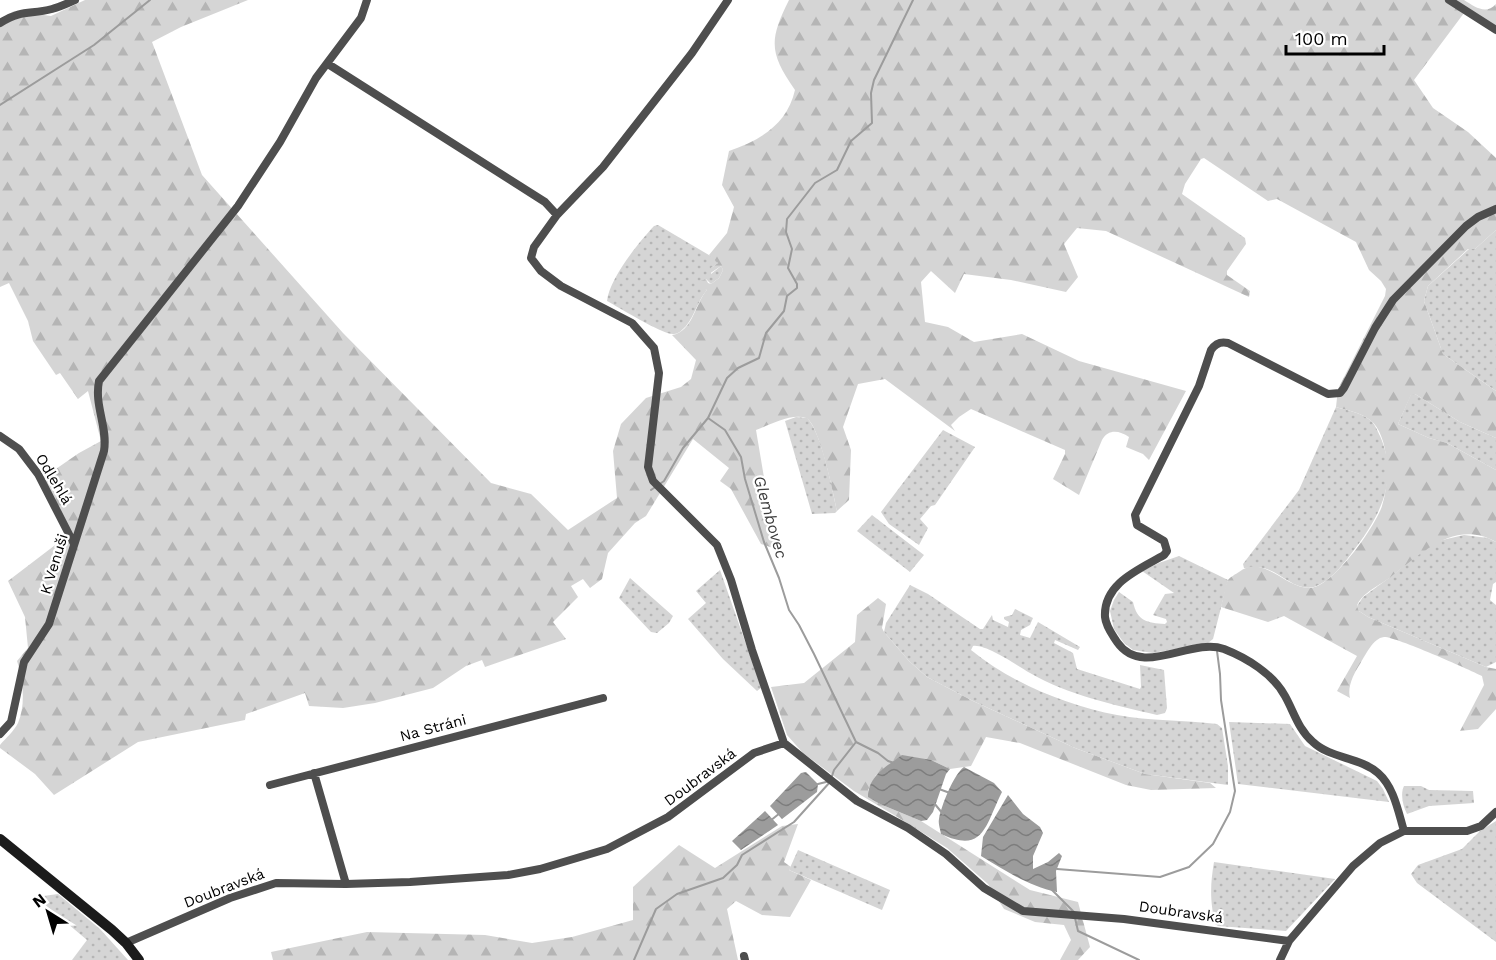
<svg xmlns="http://www.w3.org/2000/svg" width="1496" height="960" viewBox="0 0 1496 960" font-family="'Work Sans',sans-serif">
  <defs>
    <pattern id="grass-dots" width="8" height="8" patternUnits="userSpaceOnUse" patternTransform="scale(1.5)"><rect width="8" height="8" fill="#d5d5d5"/><path d="M2 2h.1M6 6h.1" fill="none" stroke="#b5b5b5" stroke-width="1.8" stroke-linecap="round"/></pattern>
    <pattern id="forest-firs" width="22" height="20" patternUnits="userSpaceOnUse" patternTransform="scale(1.5)"><rect width="22" height="20" fill="#d5d5d5"/><path d="M5 1l3.5 6h-7zM16 11l3.5 6h-7z" fill="#b5b5b5"/></pattern>
    <pattern id="water-waves" width="16" height="10" patternUnits="userSpaceOnUse" patternTransform="scale(1.5)"><rect width="16" height="10" fill="#9c9c9c"/><path d="M0 5q4-4 8 0t8 0" fill="none" stroke="#7d7d7d"/></pattern>
  </defs>
  <rect width="100%" height="100%" fill="#fff"/>
  <!-- grass -->
  <path fill="url(#grass-dots)" d="M658 225 714 258 718 263 711 268V274L721 266 723 270 719 278 711 284 706 279 704 288 707 290C698 300 695 315 686 326 683 329 679 334 674 334 665 336 618 307 607 301 609 279 639 242 654 226Z
    M1496 230V391L1443 354 1424 301 1428 286 1469 249H1475Z
    M1411 394H1415L1460 422 1496 438V470L1447 443 1429 438 1398 424Z
    M1336 407C1346 410 1362 413 1370 420 1375 424 1377 430 1380 436 1400 481 1379 518 1351 554 1341 567 1330 581 1314 587 1296 592 1279 571 1263 568 1257 567 1250 568 1244 568L1243 564 1299 490Z
    M796 417 807 418C822 433 832 489 837 511L835 513 812 514 785 421Z
    M943 430 975 447 935 505 931 506 920 519 928 528 919 545 889 524 881 512Z
    M872 515 924 555 910 572 857 531Z
    M1464 535 1488 538 1496 542V582L1493 584 1490 600 1496 605V662L1486 667 1368 617 1359 611 1357 606 1363 597 1393 575 1414 557 1438 541Z
    M1179 556 1228 580 1213 639 1208 643 1153 653 1133 650 1124 643 1114 629 1110 611 1114 600 1119 592 1133 602C1137 621 1147 623 1165 624L1167 622 1166 619 1153 615 1165 594 1174 593 1142 571 1159 563Z
    M720 570 760 684 761 688 757 691 723 659 688 619 706 603 696 591Z
    M630 578 673 616 669 623 657 633 651 632 619 598Z
    M910 585 928 594 980 629H983L992 615 993 620 1008 627 1009 622 1004 619V617L1012 615 1015 609 1033 618 1030 625 1021 630 1020 635 1030 638 1038 622 1080 647 1078 650 1055 640 1054 643 1073 653 1077 669 1140 689 1141 687 1140 665 1164 670 1167 708 1165 713 1157 715C1114 705 1068 695 1030 673 1018 666 986 644 973 646L971 650C1010 682 1067 706 1117 715 1150 721 1184 720 1217 724L1222 728 1228 766V785L1145 774 1075 748 973 701 927 677 909 661 884 632 886 623Z
    M1229 722 1290 724 1305 746 1377 781 1383 789 1389 802 1238 784Z
    M1404 786H1421L1429 790 1473 791 1474 803 1429 806 1407 814C1403 806 1400 794 1404 786Z
    M1496 821V942L1417 883 1411 874 1418 865 1462 849 1480 831Z
    M798 850 890 890 882 910 789 870Z
    M1214 862 1335 879 1286 931 1218 926 1215 924C1210 900 1210 886 1214 862Z
    M58 894 100 929 128 960H72L87 940 36 897Z"/>
  <!-- forest -->
  <path fill="url(#forest-firs)" d="M85 0H248L181 27 152 42 202 175 343 333 491 483 531 494 568 530 617 498 613 451 621 424 646 398 681 387 691 379 696 360 672 335C693 332 695 303 707 290L696 286 698 282 706 279 708 283 711 284 719 278 723 270 721 266 709 274 711 268 718 263 709 255 727 233 734 207 722 185 729 151C760 140 787 125 795 90 769 53 769 40 789 0H1464C1475 7 1486 15 1496 4V34L1464 13 1414 80 1433 108 1468 132 1496 158V230L1475 249H1468L1428 286 1424 301 1443 354 1496 391V438L1460 422 1415 394 1411 395 1398 424 1429 438 1447 443 1496 470V542C1455 519 1422 553 1392 576 1381 585 1361 593 1357 606L1359 611 1368 617 1486 667 1496 669V709L1478 729 1460 731 1484 685 1482 676C1468 669 1394 636 1384 637 1373 638 1365 656 1360 664 1354 673 1347 687 1350 698L1337 691 1357 656 1284 616 1268 622 1221 607C1223 600 1225 586 1228 580 1230 577 1236 574 1239 572 1263 553 1287 590 1311 588 1334 585 1375 527 1382 506 1387 489 1388 474 1386 457 1385 445 1380 427 1370 420 1362 413 1346 410 1336 407L1338 389 1385 296 1386 289 1381 281 1369 270 1356 242 1277 199 1268 201 1204 158 1201 159 1185 184 1182 194 1245 238 1246 244 1227 271V275L1250 291 1249 297 1106 231 1077 228 1064 244 1078 277 1066 292 1011 280 964 274 955 293 931 271 921 282 925 322 948 327 974 342 1022 334 1079 361 1186 391 1149 460 1143 454 1126 447 1129 437C1119 430 1108 429 1102 440L1079 495 1053 479 1065 454V450L971 409 959 417 951 425 955 431 885 379 858 384 843 427 851 450 849 500 837 511C834 496 819 423 806 418 791 413 770 425 756 430L776 549 761 544 731 489 720 481 729 468 693 439 646 516 635 523 608 553 602 579 590 588 583 579 571 586 578 597 553 622 566 639 485 667 482 660 466 666 433 688 375 703 343 708 309 706 305 693 246 714 245 720 138 742 54 795 35 774 0 748V745C6 738 14 731 18 723 26 704 23 680 17 661L28 648 25 617 8 581 67 536 40 480 79 453 101 441 88 391 78 399 60 373 56 375 33 341 28 321 9 283 0 287V19L14 11 51 16Z
    M878 598 886 604 882 628 884 632 909 661 927 677 973 701 1075 748 1145 774 1210 783 1216 788 1151 790 1126 785 1020 743 986 737 971 766 950 769 931 760 876 775 868 790 869 797 880 804 921 821 1030 890 1078 902 1090 947 1078 960H1060L1071 940 1064 925 1035 922 1004 909 988 884 947 848 899 818 854 791 803 753 787 735 771 687 804 683 855 642 857 615Z
    M798 824 784 862 791 867 789 870 811 880 790 917 762 915 736 901 727 909 738 960H273L271 952 367 932 485 935 532 943 572 937 633 920V887L679 845 715 868 782 826Z"/>
  <!-- water -->
  <path fill="url(#water-waves)" d="M902 755 931 760 950 769 946 774 933 812 927 820 921 821 880 804 868 797C868 776 887 766 902 755Z
    M964 767 994 783 1002 792C985 826 984 854 941 834 940 828 938 824 939 819 941 806 954 774 964 767Z
    M806 772 818 784 817 792 782 819 770 806 801 773Z
    M1008 795 1023 814 1040 827 1043 833 1033 856V869L1048 862 1059 853 1062 856 1056 871 1057 892C1028 886 1006 871 981 856L983 837Z
    M765 811 778 825 741 850 732 841Z"/>
  <g fill="none" stroke-linecap="round" stroke-linejoin="round">
    <!-- stream -->
    <path stroke="#9c9c9c" stroke-width="2" d="M0 105 94 45 150 0
      M651 490 664 481 683 448 708 418
      M894 763 888 761 878 753 856 742 814 654 799 625 789 610 779 578 764 542 745 479 741 457 725 430 708 418 727 378 738 368 759 358 766 333 784 311 787 296 797 288V284L788 268 792 249 786 232 787 219 815 183 837 170 851 141 872 123 871 93 874 80 913 0
      M832 776 834 770 856 742
      M818 784 830 781
      M939 789 950 793
      M934 803 943 814
      M770 821 780 813
      M1057 869 1160 877 1189 867 1213 844 1230 812 1235 791 1221 700 1220 674 1217 651
      M1051 889 1074 912
      M1075 918 1078 931 1139 960
      M634 960 656 909 677 894 723 878 737 865 742 855 794 822 830 782"/>
    <!-- minor -->
    <path stroke="#4e4e4e" stroke-width="8" d="M1449 0 1496 30
      M0 23C23 9 30 15 52 9 60 7 68 3 75 0
      M328 64 545 202 557 215 534 247 531 258 541 271 561 286 632 323 654 348 659 373 648 467 653 481 717 545 731 580 752 650 784 743
      M557 215 603 167 692 53 728 0
      M0 436 19 449 38 474 74 544
      M0 734 11 722 24 662 49 624 104 451C108 427 94 406 99 381L238 206 280 142 316 78 361 18 367 0
      M314 773 346 884
      M270 785 603 698
      M1404 831C1398 811 1394 787 1378 773 1360 757 1331 759 1313 742 1298 729 1294 712 1285 696 1273 674 1247 658 1224 649 1190 637 1143 679 1117 642 1112 634 1106 627 1105 617 1103 583 1140 569 1164 555L1167 551 1164 541 1137 525 1135 515 1199 386 1211 350C1215 344 1220 341 1228 343L1328 394 1340 393 1344 388 1375 328 1393 300 1466 226 1478 217 1496 209
      M126 943 230 898 276 883 346 884 410 882 508 875 540 869 607 849 668 817 754 753 784 743 857 801 908 828 946 854 984 888 1023 911 1124 919 1289 941
      M744 956 745 960
      M1280 960 1289 941 1353 866 1380 843 1404 831H1467L1481 826 1496 812"/>
    <!-- secondary -->
    <path stroke="#1b1b1b" stroke-width="10" d="M0 839 112 930 126 943 139 960"/>
  </g>
  <g text-anchor="middle" stroke-width="4.5" stroke-linejoin="round" paint-order="stroke">
    <!-- street labels -->
    <g font-size="15" fill="#000" stroke="#fff">
      <text transform="translate(54 479) rotate(59)" y="5">Odlehlá</text>
      <text transform="translate(54 564) rotate(-73)" y="5">K Venuši</text>
      <text transform="translate(433 728) rotate(-15)" y="5">Na Stráni</text>
      <text transform="translate(700 777) rotate(-37)" y="5">Doubravská</text>
      <text transform="translate(224 888) rotate(-21)" y="5">Doubravská</text>
      <text transform="translate(1181 912) rotate(8)" y="5">Doubravská</text>
    </g>
    <!-- water labels -->
    <g font-size="16" font-style="italic" fill="#3d3d3d" stroke="#fff">
      <text transform="translate(771 517) rotate(74)" y="6">Glembovec</text>
    </g>
  </g>
  <!-- north arrow -->
  <g transform="translate(48 912) rotate(323)" stroke="#ffffff" stroke-width="4.5" paint-order="stroke">
  <path d="M0-4.5L10 22L0 15L-10 22Z" fill="#000000"/>
  <text y="-9" font-size="16" font-weight="bold" text-anchor="middle" fill="#000000">N</text>
  </g>
  <!-- scale -->
  <path d="M1286 45v9h98v-9" fill="none" stroke="#000000" stroke-width="3"/>
  <text x="1295" y="45" font-size="18" fill="#000000" stroke="#ffffff" stroke-width="4.5" paint-order="stroke">100 m</text>
</svg>
